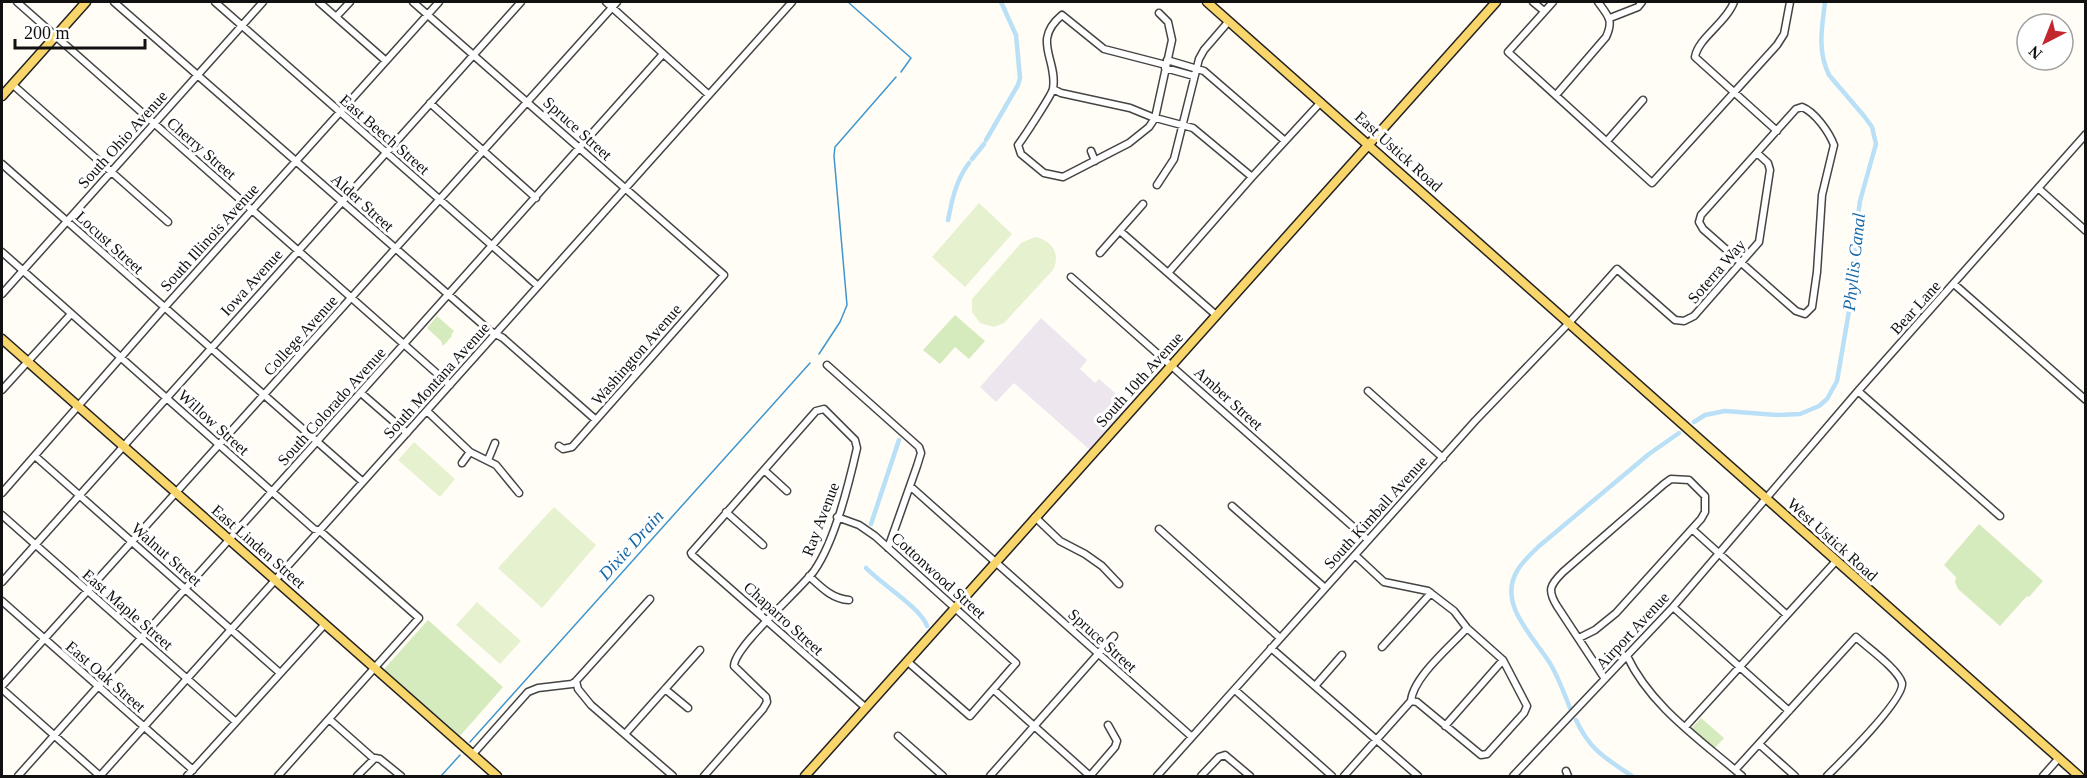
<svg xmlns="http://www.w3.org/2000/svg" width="2087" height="778" viewBox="0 0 2087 778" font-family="Georgia,serif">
  <rect width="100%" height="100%" fill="#fffdf5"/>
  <!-- industrial -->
  <path fill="#eee6ef" d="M1041 318 1087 360 1080 369 1095 383 1099 379 1130 406 1091 451 1014 383 996 402 980 387Z"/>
  <!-- green -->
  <path fill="#d5ebbd" d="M955 315 985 341 969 359 955 347 940 364 923 350Z
    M437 316 454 331 451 335 452 336 443 346 441 341 427 328Z
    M1979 524 2043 581 2029 597 2027 596 2000 626 1958 589 1955 582 1956 577 1944 565Z
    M428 620 503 687 460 736 385 671V668Z
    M1701 718 1724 738 1713 750 1691 729Z"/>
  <!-- pitch -->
  <path fill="#e6f2cf" d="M979 203 1012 234 965 287 932 257Z
    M1035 237C1052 240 1061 254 1053 270L1004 323 994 327 980 323 972 312V299L1021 243Z
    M414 442 455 479 440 497 398 460Z
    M554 507 596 545 542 608 498 568Z
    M477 602 521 641 500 664 456 625Z"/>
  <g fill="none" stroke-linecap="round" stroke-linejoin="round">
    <!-- stream -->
    <path stroke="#3f96cf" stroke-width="1.5" d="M848 2 911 58 901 72
      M819 354 840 322 847 305 834 156 835 147 896 77
      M470 742 810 363
      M441 776 460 755"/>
    <!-- canal -->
    <path stroke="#b9e0f7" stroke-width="4.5" d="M986 140 1018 85 1020 78 1016 35 1001 2
      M972 159 984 144
      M948 220C952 200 956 180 969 163
      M1694 422 1705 415 1725 411 1777 415 1800 414 1819 406 1827 399 1837 381 1855 276 1856 230 1860 201 1876 144 1872 127 1864 116 1829 75C1817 51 1822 27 1825 2
      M871 524 899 440
      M866 568C880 583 921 608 927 626
      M1570 708C1564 693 1559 679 1551 665 1535 638 1497 605 1517 571 1522 562 1531 554 1538 547L1649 454 1679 433
      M1576 720C1590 750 1605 758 1632 776"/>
    <defs>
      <path id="minor" d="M17 2 450 385
        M114 2 490 331 503 338 596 420
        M215 2 538 286
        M319 2 386 61
        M413 2 724 275 572 447 563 449 559 446
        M606 2 709 95
        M1533 2 1544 11
        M1553 2 1508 52 1652 183 1777 45 1784 34 1790 2
        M1734 2C1726 23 1698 38 1695 57L1777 131
        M1159 13 1168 22 1172 40 1155 118 1149 127 1129 143 1063 177 1044 173 1021 154 1018 145C1024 137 1051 96 1053 89 1058 59 1031 41 1062 15L1104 49 1166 65
        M336 17 350 2
        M1610 18 1638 7 1642 2
        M1167 60 1204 71 1285 141
        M1165 68 1194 76
        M12 84 168 222
        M1053 89 1061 93 1130 108 1152 117 1193 128 1252 177
        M1556 95 1606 37C1614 20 1608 16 1598 2
        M430 103 536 198
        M1802 107C1815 112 1829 132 1834 145L1822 195 1817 272 1812 307 1805 314 1796 311 1703 229 1699 222 1701 215 1796 109Z
        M1607 141 1643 100
        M1091 151 1095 161
        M2 164 363 482
        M1157 185 1174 159 1199 59 1204 50 1229 21
        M2038 188 2086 231
        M1120 231 1216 315
        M2 252 314 529 320 531 419 618 278 776
        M1100 253 1143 204
        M1168 273 1252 177 1321 102
        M1071 277 1368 540
        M1954 284 2086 400
        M2 294 263 2
        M827 365 919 447 921 453 917 466 888 548
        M2 390 71 314
        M1368 391 1443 458
        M1858 391 2000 516
        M361 393 407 433
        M427 411 470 452 496 465 519 493
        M35 456 280 673
        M488 460 495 443
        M462 463 470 452
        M764 470 787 491
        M910 486 1192 737
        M2 493 164 308 439 2
        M1232 506 1325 588
        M726 512 763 545
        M2 515 236 722
        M837 517 859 525 875 536 1016 663 970 716 908 662
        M1035 517 1060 541 1085 554 1102 566 1119 584
        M1159 529 1280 638
        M1692 529 1787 615
        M1355 555 1384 582 1428 591 1454 611 1467 628 1503 660 1527 706 1524 713 1487 754 1481 755 1417 702 1411 701
        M809 576C821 587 832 599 849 600
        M2 582 521 2
        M2 601 193 770
        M1673 607 1789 711
        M1579 638 1595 630 1616 613 1701 519 1705 512V496L1689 480 1671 479 1664 484 1563 572C1550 585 1547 590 1557 606L1605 679
        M1382 647 1431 593
        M1271 648 1418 776
        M1627 656C1651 707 1701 740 1742 776
        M576 681 578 689 591 705 673 776
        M2 686 617 2
        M1315 686 1342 655
        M2 689 100 776
        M665 689 688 708
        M994 690 1090 776
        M1235 690 1332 776
        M329 719 373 758
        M1445 726 1503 660
        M1685 727 1836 561
        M625 734 700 650
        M898 736 943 776
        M1759 744 1795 776
        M473 754 528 692 538 688 572 684 576 681 650 599
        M1735 770 1856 637C1868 648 1898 669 1902 683 1905 699 1841 762 1827 776
        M1566 771 1568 776
        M18 776 663 54
        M100 776 792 2
        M187 776 325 624
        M357 776 375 758 380 759 401 776
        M704 776 763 709 767 702 766 697 734 666C734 647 799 591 814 571 835 541 849 483 857 448L855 440 824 409 816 411 691 553 692 555 866 708
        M990 776 1114 636
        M1090 776 1115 747 1117 741 1108 725
        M1157 776 1475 421 1568 324 1617 269 1675 320 1684 321 1694 316 1759 242 1770 170 1768 163 1757 153
        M1201 776 1219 757 1225 755 1250 776
        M1344 776 1411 701C1413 677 1451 646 1467 628
        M1513 776 1673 607 1858 391 2086 134
        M2043 776 2058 759"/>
      <path id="major" d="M1207 2 2079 776
        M2 96 86 2
        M2 339 497 776
        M805 776 1496 2"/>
    </defs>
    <!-- minor casing -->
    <use href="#minor" stroke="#444" stroke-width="9"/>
    <!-- major casing -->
    <use href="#major" stroke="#222" stroke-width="11"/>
    <!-- minor -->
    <use href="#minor" stroke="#fff" stroke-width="6"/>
    <!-- major -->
    <use href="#major" stroke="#f9d66b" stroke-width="8"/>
  </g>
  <g text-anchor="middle" stroke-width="6" stroke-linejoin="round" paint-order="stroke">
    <!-- street labels -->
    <g font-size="16" fill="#111" stroke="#fff">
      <text transform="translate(578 128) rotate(42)" y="6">Spruce Street</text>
      <text transform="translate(385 134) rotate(41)" y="6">East Beech Street</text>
      <text transform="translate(122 139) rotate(-48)" y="6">South Ohio Avenue</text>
      <text transform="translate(202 148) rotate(41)" y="6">Cherry Street</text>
      <text transform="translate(1399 151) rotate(42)" y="6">East Ustick Road</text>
      <text transform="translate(363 202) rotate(42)" y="6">Alder Street</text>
      <text transform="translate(209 237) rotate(-48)" y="6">South Illinois Avenue</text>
      <text transform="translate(110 242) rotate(42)" y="6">Locust Street</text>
      <text transform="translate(1716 271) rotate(-49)" y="6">Soterra Way</text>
      <text transform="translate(251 282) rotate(-48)" y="6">Iowa Avenue</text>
      <text transform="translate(1915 307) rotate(-48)" y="6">Bear Lane</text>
      <text transform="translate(300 335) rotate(-48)" y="6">College Avenue</text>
      <text transform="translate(636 354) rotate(-49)" y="6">Washington Avenue</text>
      <text transform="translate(1139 379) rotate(-48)" y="6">South 10th Avenue</text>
      <text transform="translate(436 380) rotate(-48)" y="6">South Montana Avenue</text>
      <text transform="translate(1229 398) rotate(42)" y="6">Amber Street</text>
      <text transform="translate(331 406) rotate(-48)" y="6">South Colorado Avenue</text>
      <text transform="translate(214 422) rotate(42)" y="6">Willow Street</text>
      <text transform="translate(1375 512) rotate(-48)" y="6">South Kimball Avenue</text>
      <text transform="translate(820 519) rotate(-69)" y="6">Ray Avenue</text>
      <text transform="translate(1833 539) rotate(42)" y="6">West Ustick Road</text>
      <text transform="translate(259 546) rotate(41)" y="6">East Linden Street</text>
      <text transform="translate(167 554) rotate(41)" y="6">Walnut Street</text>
      <text transform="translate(939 575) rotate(42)" y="6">Cottonwood Street</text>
      <text transform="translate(128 609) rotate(41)" y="6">East Maple Street</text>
      <text transform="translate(784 618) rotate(42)" y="6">Chaparro Street</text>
      <text transform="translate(1632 630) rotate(-47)" y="6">Airport Avenue</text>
      <text transform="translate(1103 640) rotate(42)" y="6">Spruce Street</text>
      <text transform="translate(106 676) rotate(41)" y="6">East Oak Street</text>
    </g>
    <!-- water labels -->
    <g font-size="18" font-style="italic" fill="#1768a6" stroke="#fff">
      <text transform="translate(1854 262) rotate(-84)" y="6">Phyllis Canal</text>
      <text transform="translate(631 545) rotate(-48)" y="6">Dixie Drain</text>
    </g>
  </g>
  <!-- border -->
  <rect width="2087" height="778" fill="none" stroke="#111111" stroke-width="6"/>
  <!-- north arrow -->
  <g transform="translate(2045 42) rotate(222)"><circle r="28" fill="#ffffff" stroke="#a0a0a0" stroke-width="1.5"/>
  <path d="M0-4.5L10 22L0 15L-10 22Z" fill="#c4262e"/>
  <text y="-9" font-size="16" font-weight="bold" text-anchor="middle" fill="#111111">N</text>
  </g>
  <!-- scale -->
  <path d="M15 39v9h130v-9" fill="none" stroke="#111111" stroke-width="3"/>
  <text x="24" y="39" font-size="18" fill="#111111" stroke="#ffffff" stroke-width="4.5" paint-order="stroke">200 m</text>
</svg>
